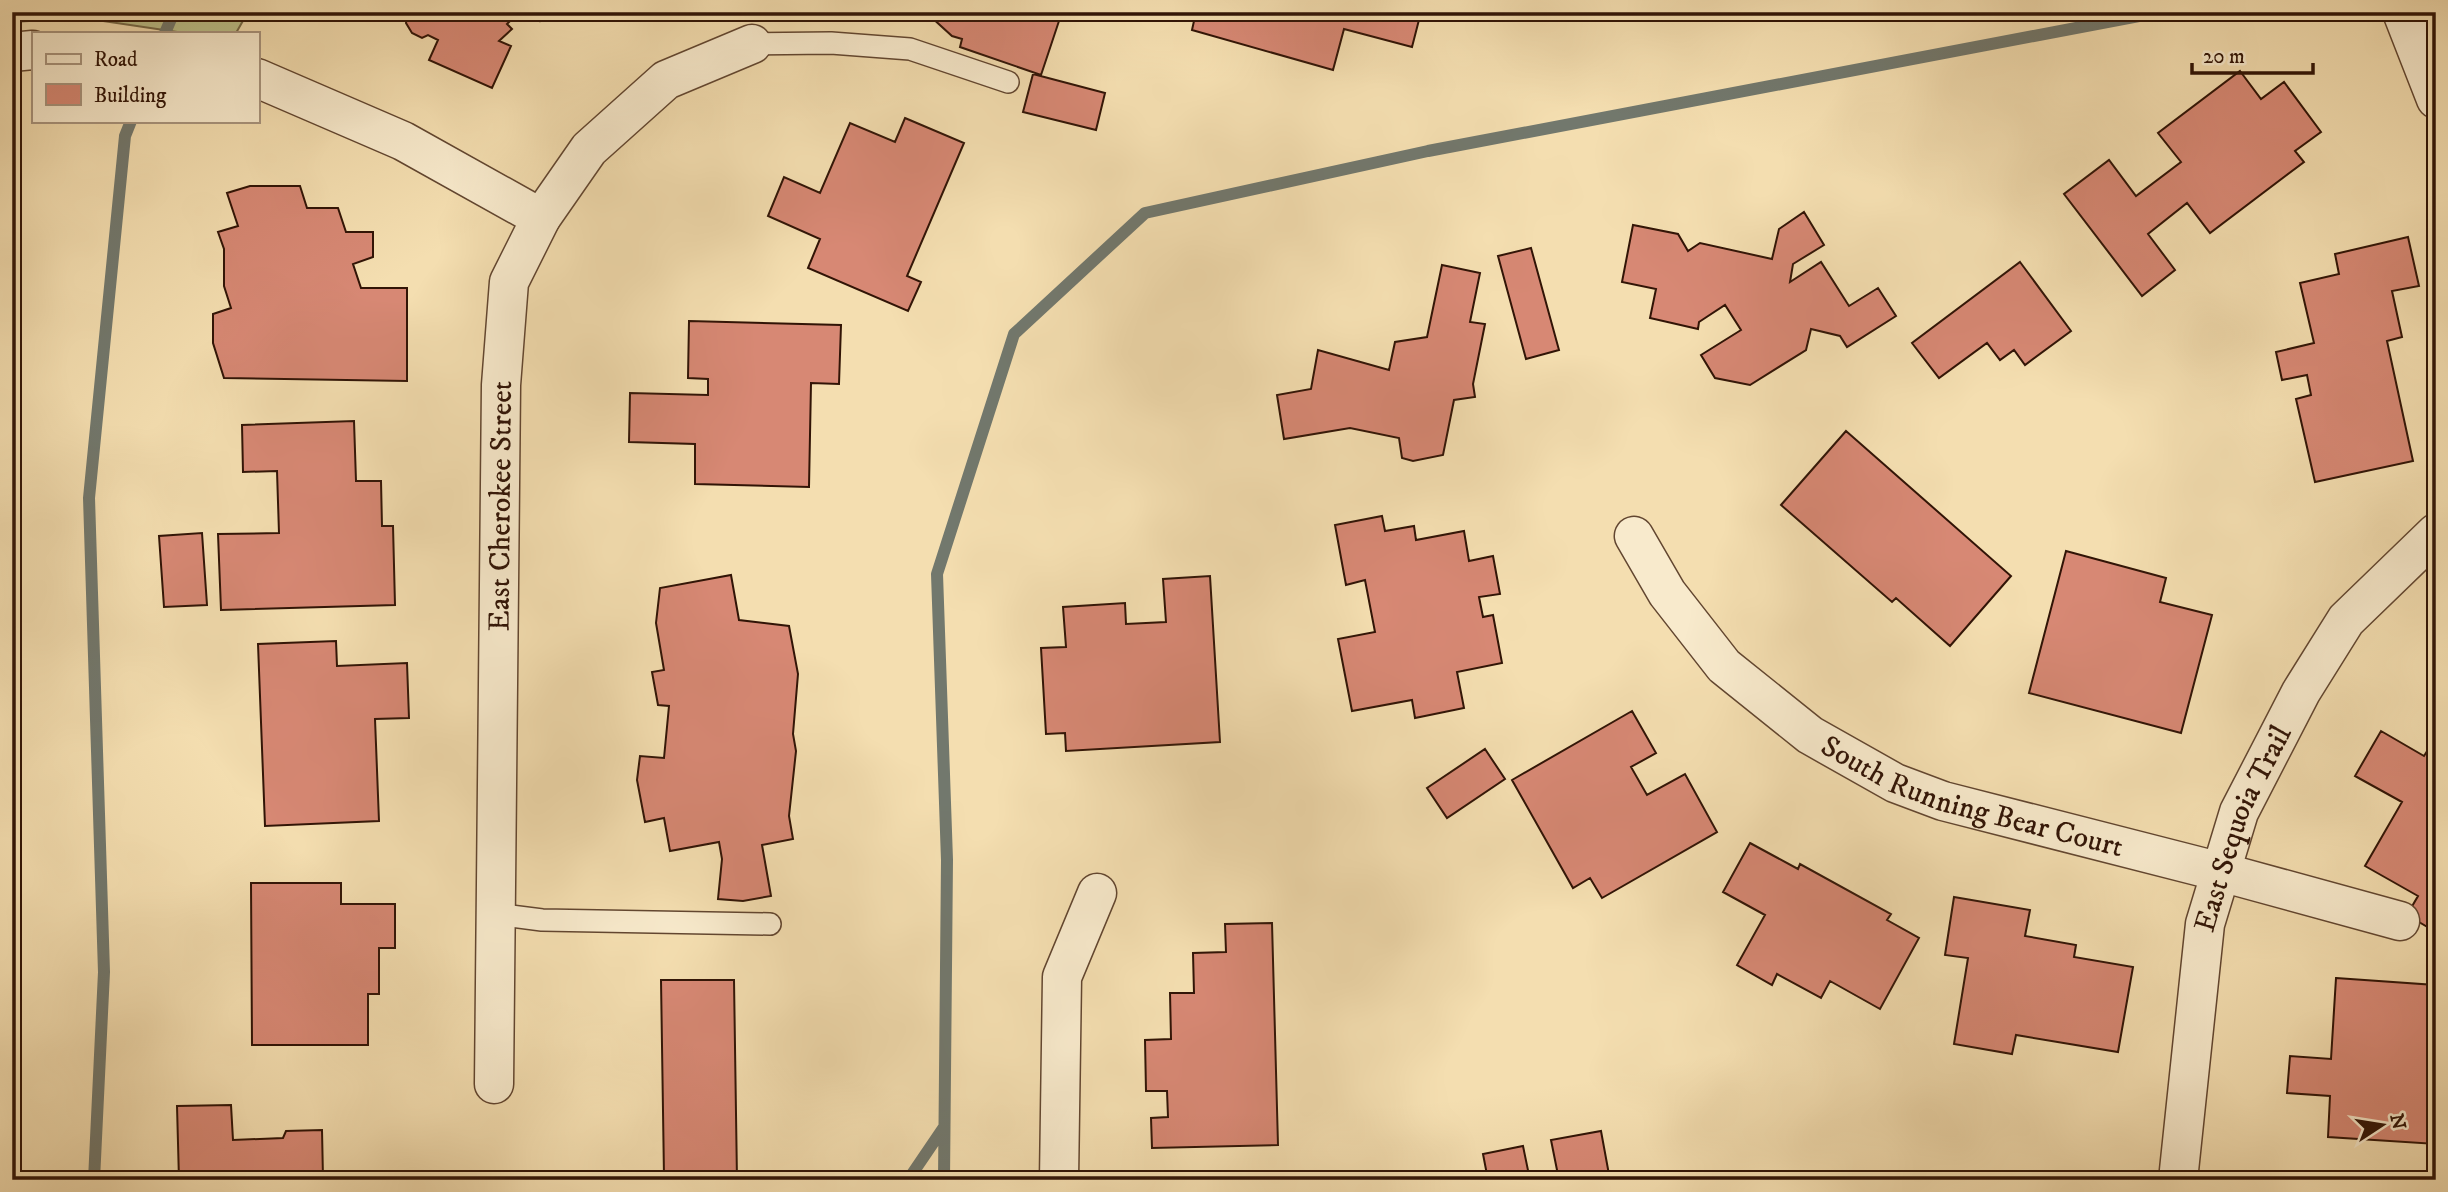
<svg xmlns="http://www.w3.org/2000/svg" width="2448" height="1192" viewBox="0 0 2448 1192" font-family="'IM FELL DW Pica',serif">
  <rect width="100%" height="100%" fill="#f4deb0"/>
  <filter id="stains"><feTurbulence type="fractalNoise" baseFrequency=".00286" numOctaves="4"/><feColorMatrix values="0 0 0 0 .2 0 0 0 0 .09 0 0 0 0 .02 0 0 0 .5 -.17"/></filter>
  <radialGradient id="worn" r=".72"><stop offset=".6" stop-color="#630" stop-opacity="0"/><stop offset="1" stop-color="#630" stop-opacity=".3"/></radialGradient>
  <!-- green -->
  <path fill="#bcc18a" stroke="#766a48" stroke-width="2" d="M12 12H248L236 33H184L83 18 12 22Z"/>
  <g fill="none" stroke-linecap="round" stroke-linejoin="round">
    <!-- stream -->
    <path stroke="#72786d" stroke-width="12" d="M165 33 174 12
      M94 1180 104 972 89 498 125 136 131 121
      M908 1180 944 1127
      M944 1180 947 860 937 574 1014 334 1145 213 1428 151 2160 12"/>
  </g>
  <!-- building -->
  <path fill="#d78874" stroke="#311406" stroke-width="2" d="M408 12H519L507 24 512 29 499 41 511 46 492 88 429 60 438 40 428 35 422 38 412 33 406 23Z
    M532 12H549L540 21Z
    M930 12H1055L1054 16 1060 18 1041 75 960 47 962 39 952 36 930 16Z
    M1196 12H1421L1412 47 1344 29 1333 70 1192 30Z
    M2240 71 2261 99 2284 82 2321 132 2295 151 2304 162 2210 233 2187 203 2148 234 2175 270 2142 296 2064 194 2109 160 2136 196 2181 162 2158 133Z
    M1033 74 1105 93 1096 130 1023 112Z
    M905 118 964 143 907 276 921 282 908 311 808 268 820 239 768 216 784 177 820 193 850 123 895 142Z
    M250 186H300L307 208H338L346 232H373V257L353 264 361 288H407V381L224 378 213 343V314L231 308 224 286V249L218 232 238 226 227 193Z
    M1804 212 1824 245 1793 264 1790 282 1821 262 1849 306 1878 288 1896 316 1847 347 1840 336 1811 329 1806 350 1750 385 1715 378 1701 355 1741 330 1725 305 1699 322 1698 329 1650 318 1656 289 1622 282 1633 225 1678 234 1688 251 1700 243 1772 259 1779 229Z
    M2408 237 2419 286 2392 291 2402 337 2387 341 2413 461 2315 482 2296 399 2311 395 2307 375 2282 380 2276 352 2314 343 2300 283 2339 274 2335 254Z
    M1531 248 1559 350 1526 359 1498 256Z
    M2020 262 2071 331 2025 365 2014 350 2000 360 1987 343 1939 378 1912 343Z
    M1442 265 1480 273 1470 322 1485 324 1473 384 1475 397 1454 400 1443 455 1413 461 1402 458 1399 438 1350 428 1284 439 1277 395 1311 389 1318 350 1389 370 1395 342 1427 337Z
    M689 321 841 325 839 384 811 383 809 487 695 484V444L629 442 630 393 708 395V379L688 378Z
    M354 421 356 481H381L382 526H393L395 605 221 610 218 534 279 533 277 471 243 472 242 425Z
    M1846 431 2011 576 1950 646 1896 598 1892 602 1781 505Z
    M1382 516 1385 531 1414 526 1416 540 1464 531 1469 561 1493 556 1500 594 1479 597 1483 617 1493 615 1502 663 1457 672 1464 708 1415 718 1412 700 1352 711 1338 639 1375 632 1365 580 1346 585 1335 525Z
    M202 533 207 605 164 607 159 536Z
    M2066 551 2166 578 2160 602 2212 615 2181 733 2029 693Z
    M731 575 739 620 789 626 798 674 793 734 796 751 789 816 793 839 762 845 771 896 743 901 718 899 722 859 719 842 670 851 664 818 645 822 637 780 640 756 664 758 669 706 658 705 652 672 664 670 656 623 660 588Z
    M1210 576 1220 742 1066 751 1065 733 1046 734 1041 648 1066 647 1063 607 1125 603 1126 624 1166 622 1163 579Z
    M336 641 337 666 407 663 409 718 375 719 379 821 265 826 258 644Z
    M1632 711 1656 753 1631 767 1647 795 1685 774 1717 832 1602 898 1590 878 1573 888 1512 780Z
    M2381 731 2424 756 2436 737V932L2407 915 2418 896 2365 866 2402 802 2355 776Z
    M1485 749 1505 779 1447 818 1427 788Z
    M1750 843 1798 869 1800 864 1891 914 1887 920 1919 938 1880 1009 1830 981 1821 998 1777 974 1772 985 1737 965 1765 915 1723 892Z
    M251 883H341V904H395V948H379V994H368V1045H252Z
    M1954 897 2030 910 2025 936 2076 945 2074 957 2133 967 2118 1052 2016 1035 2012 1054 1954 1044 1968 958 1945 955Z
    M1272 923 1278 1145 1152 1148 1151 1118 1168 1117 1167 1091H1146L1145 1040 1171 1039 1170 993H1194L1193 953 1226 952 1225 924Z
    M2336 978 2435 985 2432 1043H2436V1144L2328 1137 2330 1096 2287 1093 2290 1056 2331 1059Z
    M661 980H734L737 1180H675V1176H664Z
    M231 1105 233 1140 283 1138 286 1131 322 1130 323 1178 335 1180H179L177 1106Z
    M1601 1131 1610 1180H1559L1551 1140Z
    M1523 1146 1530 1180H1488L1483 1154Z
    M2036 1178 2093 1179V1180H2036Z"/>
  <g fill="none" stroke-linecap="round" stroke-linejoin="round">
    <defs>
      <path id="lane" d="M752 44 831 43 910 49 1008 82
        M495 914 542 920 770 924"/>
      <g id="street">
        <path d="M2402 12 2436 99"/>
        <path d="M12 52 33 50"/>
        <path d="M257 78 403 141 541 218"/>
        <path id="s1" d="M1634 536 1667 593 1724 666 1810 735 1895 783 1943 801 2221 872 2400 921"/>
        <path id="s2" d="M494 1084 501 385 509 282 541 218 589 149 666 80 752 44"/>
        <path d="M1059 1180 1062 977 1097 893"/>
        <path id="s3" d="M2178 1180 2205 924 2239 812 2301 692 2346 620 2436 533"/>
      </g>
    </defs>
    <!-- lane casing -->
    <use href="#lane" stroke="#624630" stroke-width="24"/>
    <!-- street casing -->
    <use href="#street" stroke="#624630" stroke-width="41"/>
    <!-- lane -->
    <use href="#lane" stroke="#f8eacc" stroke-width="21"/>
    <!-- street -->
    <use href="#street" stroke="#f8eacc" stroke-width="38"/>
  </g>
  <g text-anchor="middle" stroke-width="7" stroke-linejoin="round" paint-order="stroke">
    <!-- street labels -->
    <g font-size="30" fill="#311406" stroke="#f8eacc">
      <text dy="10" stroke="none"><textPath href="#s2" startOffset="578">East Cherokee Street</textPath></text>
      <text dy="10" stroke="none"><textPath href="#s1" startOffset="444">South Running Bear Court</textPath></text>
      <text dy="10" stroke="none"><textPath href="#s3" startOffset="360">East Sequoia Trail</textPath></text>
    </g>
  </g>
  <!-- margin -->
  <rect width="2448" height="1192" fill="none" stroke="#f4deb0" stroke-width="42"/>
  <rect x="14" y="14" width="2420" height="1164" fill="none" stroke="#311406" stroke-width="3.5"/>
  <rect x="21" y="21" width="2406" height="1150" fill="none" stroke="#311406" stroke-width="2"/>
  <!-- legend -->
  <rect x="32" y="32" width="228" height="91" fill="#f8eacc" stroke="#a8947d" stroke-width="2"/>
  <rect x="46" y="54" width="35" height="10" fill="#f8eacc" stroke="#a8947d" stroke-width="2"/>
  <text x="94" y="66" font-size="21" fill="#311406">Road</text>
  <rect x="46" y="84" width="35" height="21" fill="#d78874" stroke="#a8947d" stroke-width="2"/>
  <text x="94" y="102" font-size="21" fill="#311406">Building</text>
  <!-- north arrow -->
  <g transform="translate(2382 1125) rotate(78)" stroke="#f8eacc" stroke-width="5" paint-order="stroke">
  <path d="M0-5L12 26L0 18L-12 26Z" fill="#311406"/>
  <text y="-10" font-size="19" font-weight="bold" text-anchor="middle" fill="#311406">N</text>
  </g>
  <!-- scale -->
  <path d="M2192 63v10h121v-10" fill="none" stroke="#311406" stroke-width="3.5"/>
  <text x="2203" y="63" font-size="21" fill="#311406" stroke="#f8eacc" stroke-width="5" paint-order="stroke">20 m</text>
  <rect width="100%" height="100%" filter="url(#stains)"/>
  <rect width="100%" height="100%" fill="url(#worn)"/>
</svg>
